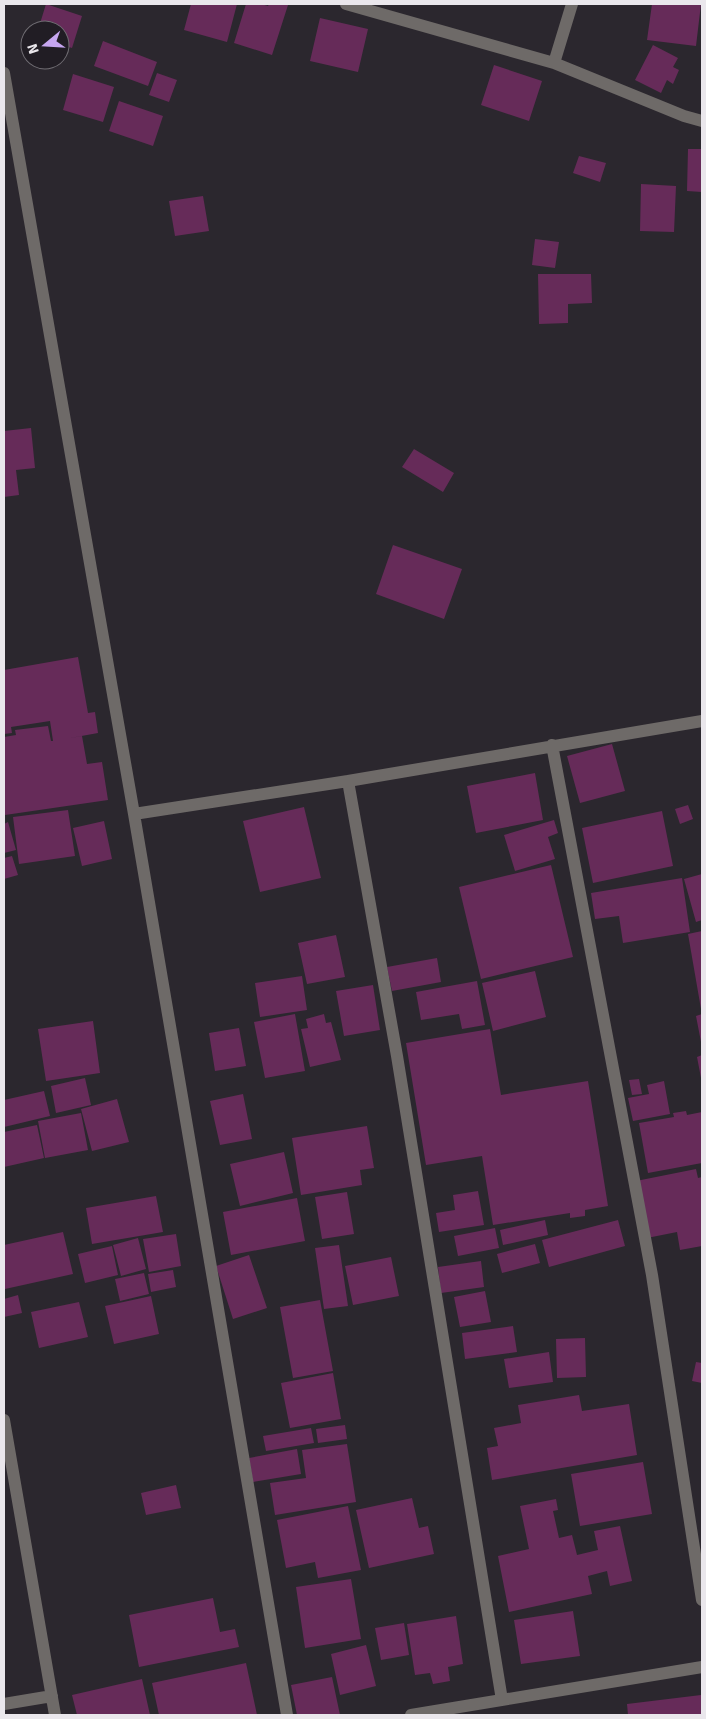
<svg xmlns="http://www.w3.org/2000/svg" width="706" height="1719" viewBox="0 0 706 1719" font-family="Signika,sans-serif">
  <rect width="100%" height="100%" fill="#2b272e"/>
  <!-- building -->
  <path fill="#662b59" d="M46 4 82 16 72 48 60 44V30H38Z
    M191 4H237L227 42 184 30Z
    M246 4H261L268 6 269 4 288 5 272 55 234 43Z
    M652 4H701L696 46 647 40Z
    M320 18 368 29 358 72 310 61Z
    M103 41 157 62 148 86 94 66Z
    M653 45 678 58 673 67 679 70 673 84 667 80 661 93 635 80Z
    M494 65 542 81 529 121 481 105Z
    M157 73 177 80 169 102 149 95Z
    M73 74 114 87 103 122 63 110Z
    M119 101 163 116 153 146 109 131Z
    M688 149H702V192L687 191Z
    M579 156 606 163 600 182 573 173Z
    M641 184 676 186 674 232 640 231Z
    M203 196 209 231 175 236 169 201Z
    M535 239 559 242 555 268 532 265Z
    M538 274H591L592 303 568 304V323L539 324Z
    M31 428 35 468 16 470 19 495 4 497V431Z
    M414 449 454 473 443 492 402 467Z
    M393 545 462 569 444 619 376 594Z
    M78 657 88 713 95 712 98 733 65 739 82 736 87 764 102 762 108 800 5 815 4 806V737L16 735 15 730 48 726 51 741H53L50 721 11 727 12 733 4 734V670Z
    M612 744 625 791 580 803 567 756Z
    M535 773 543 820 476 833 467 786Z
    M688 805 693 819 680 824 675 809Z
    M304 807 321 878 260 892 243 821Z
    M68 810 75 856 19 864 13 817Z
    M662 811 673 866 593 883 582 828Z
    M554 820 558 833 548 837 555 859 515 871 504 835Z
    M104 821 112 859 82 866 73 828Z
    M8 822 16 850 4 853V824Z
    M12 856 18 875 4 879V858Z
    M551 865 573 957 481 979 459 887Z
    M702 874V920L696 922 684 879Z
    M682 878 690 932 623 943 619 916 595 919 591 893Z
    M702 931V1009H701L688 934Z
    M336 935 345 977 307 984 298 943Z
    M437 958 441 982 392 991 387 967Z
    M535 971 546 1017 493 1031 482 983Z
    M302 976 307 1010 260 1017 255 983Z
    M477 981 485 1025 462 1029 459 1014 421 1020 416 992Z
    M373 985 380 1030 344 1036 336 991Z
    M295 1014 305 1071 265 1078 254 1022Z
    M324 1014 326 1023 331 1022 341 1060 310 1067 301 1029 308 1028 306 1019Z
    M702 1014V1042H701L696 1016Z
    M93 1021 100 1073 46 1081 38 1029Z
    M239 1028 246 1066 215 1071 209 1033Z
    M490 1029 501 1095 588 1081 608 1206 585 1210V1216L570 1218V1213L493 1225 482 1156 426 1165 406 1043Z
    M702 1055V1078H701L697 1057Z
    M85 1078 91 1105 56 1113 51 1086Z
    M639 1079 642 1094 632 1095 629 1080Z
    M664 1081 670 1114 633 1121 628 1098 649 1094 647 1085Z
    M44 1091 50 1116 4 1127V1100Z
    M243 1094 252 1139 220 1145 210 1101Z
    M117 1099 129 1142 92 1151 81 1109Z
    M686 1111 687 1115 702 1112V1163L648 1173 639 1123 674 1117 673 1113Z
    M81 1113 88 1150 45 1158 38 1121Z
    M37 1125 44 1158 4 1167V1132Z
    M367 1126 374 1168 360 1170 362 1185 301 1195 292 1138Z
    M284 1152 293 1193 240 1206 230 1164Z
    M696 1169 698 1178 702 1177V1246L680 1250 677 1232 647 1238 636 1181Z
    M478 1191 484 1225 439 1232 436 1213 455 1210 453 1195Z
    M347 1192 354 1234 322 1239 315 1197Z
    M156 1196 163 1232 92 1244 86 1208Z
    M297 1198 305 1241 231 1255 223 1212Z
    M545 1220 548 1235 503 1245 500 1230Z
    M618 1220 625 1246 549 1267 542 1240Z
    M495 1228 499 1248 458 1256 454 1236Z
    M63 1232 73 1274 5 1289 4 1282V1245Z
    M176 1234 181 1266 149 1272 143 1239Z
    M138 1238 146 1269 121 1276 113 1245Z
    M535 1244 540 1263 502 1273 497 1254Z
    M339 1245 348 1306 324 1309 315 1248Z
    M112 1246 118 1275 85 1283 78 1254Z
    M249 1255 267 1308 233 1319 216 1266Z
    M391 1257 399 1296 353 1305 345 1266Z
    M481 1261 484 1287 441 1293 438 1267Z
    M173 1270 176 1287 151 1292 148 1274Z
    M144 1273 149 1294 120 1301 115 1279Z
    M485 1291 491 1322 460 1327 454 1297Z
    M18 1295 22 1313 4 1317V1299Z
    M151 1296 159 1334 114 1344 105 1306Z
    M320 1300 333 1371 293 1378 280 1307Z
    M79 1302 88 1337 39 1348 31 1312Z
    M513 1326 517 1352 465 1359 462 1333Z
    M585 1338 586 1377 557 1378 556 1339Z
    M549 1352 553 1382 509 1388 504 1359Z
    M696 1362 702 1363V1383L692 1381Z
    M333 1373 341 1419 290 1428 281 1383Z
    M579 1395 582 1411 629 1404 637 1455 492 1480 487 1448 498 1446 494 1428 521 1423 518 1405Z
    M345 1425 347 1439 318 1443 316 1429Z
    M311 1428 314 1443 266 1451 263 1436Z
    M347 1444 356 1502 275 1515 270 1483 306 1478 302 1450Z
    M297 1449 301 1474 253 1482 249 1458Z
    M643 1462 652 1514 580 1526 571 1474Z
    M176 1485 181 1508 146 1515 141 1493Z
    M412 1498 419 1528 428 1526 434 1554 369 1568 356 1510Z
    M556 1499 558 1510 553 1511 559 1538 572 1535 577 1555 598 1550 594 1531 620 1526 632 1581 610 1586 607 1571 588 1576 592 1594 509 1612 498 1556 529 1549 520 1506Z
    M348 1506 361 1570 318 1578 315 1562 286 1568 277 1520Z
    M351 1579 361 1639 305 1648 296 1587Z
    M213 1598 220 1632 235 1629 239 1647 139 1667 129 1615Z
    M573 1611 580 1656 521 1664 514 1620Z
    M456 1616 463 1664 448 1667 450 1681 433 1684 430 1673 415 1675 407 1624Z
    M404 1623 409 1655 381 1660 375 1628Z
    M366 1645 376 1686 340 1695 331 1654Z
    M246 1663 257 1715H159L152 1683Z
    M332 1677 340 1715H297L291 1685Z
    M142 1679 150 1715H77L72 1695Z
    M701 1695 702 1715H628L627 1704Z"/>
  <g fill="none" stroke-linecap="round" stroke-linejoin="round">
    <!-- minor -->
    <path stroke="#6e6a68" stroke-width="12" d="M346 4 554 63 684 116 702 121
      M554 63 572 4
      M4 73 134 814 287 1715
      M552 745 652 1275 702 1600
      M348 781 397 1056 502 1700
      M134 814 348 781 702 721
      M4 1420 55 1715
      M4 1704 52 1696
      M411 1715 702 1667"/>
  </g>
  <!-- border -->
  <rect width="706" height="1719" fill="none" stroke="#eae7ec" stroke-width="10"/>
  <!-- north arrow -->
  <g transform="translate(45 45) rotate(252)"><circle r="24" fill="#211d24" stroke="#716e74"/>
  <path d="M0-4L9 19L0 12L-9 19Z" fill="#c6a6f0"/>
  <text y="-8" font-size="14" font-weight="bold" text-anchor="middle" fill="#eae7ec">N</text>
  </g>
</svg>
